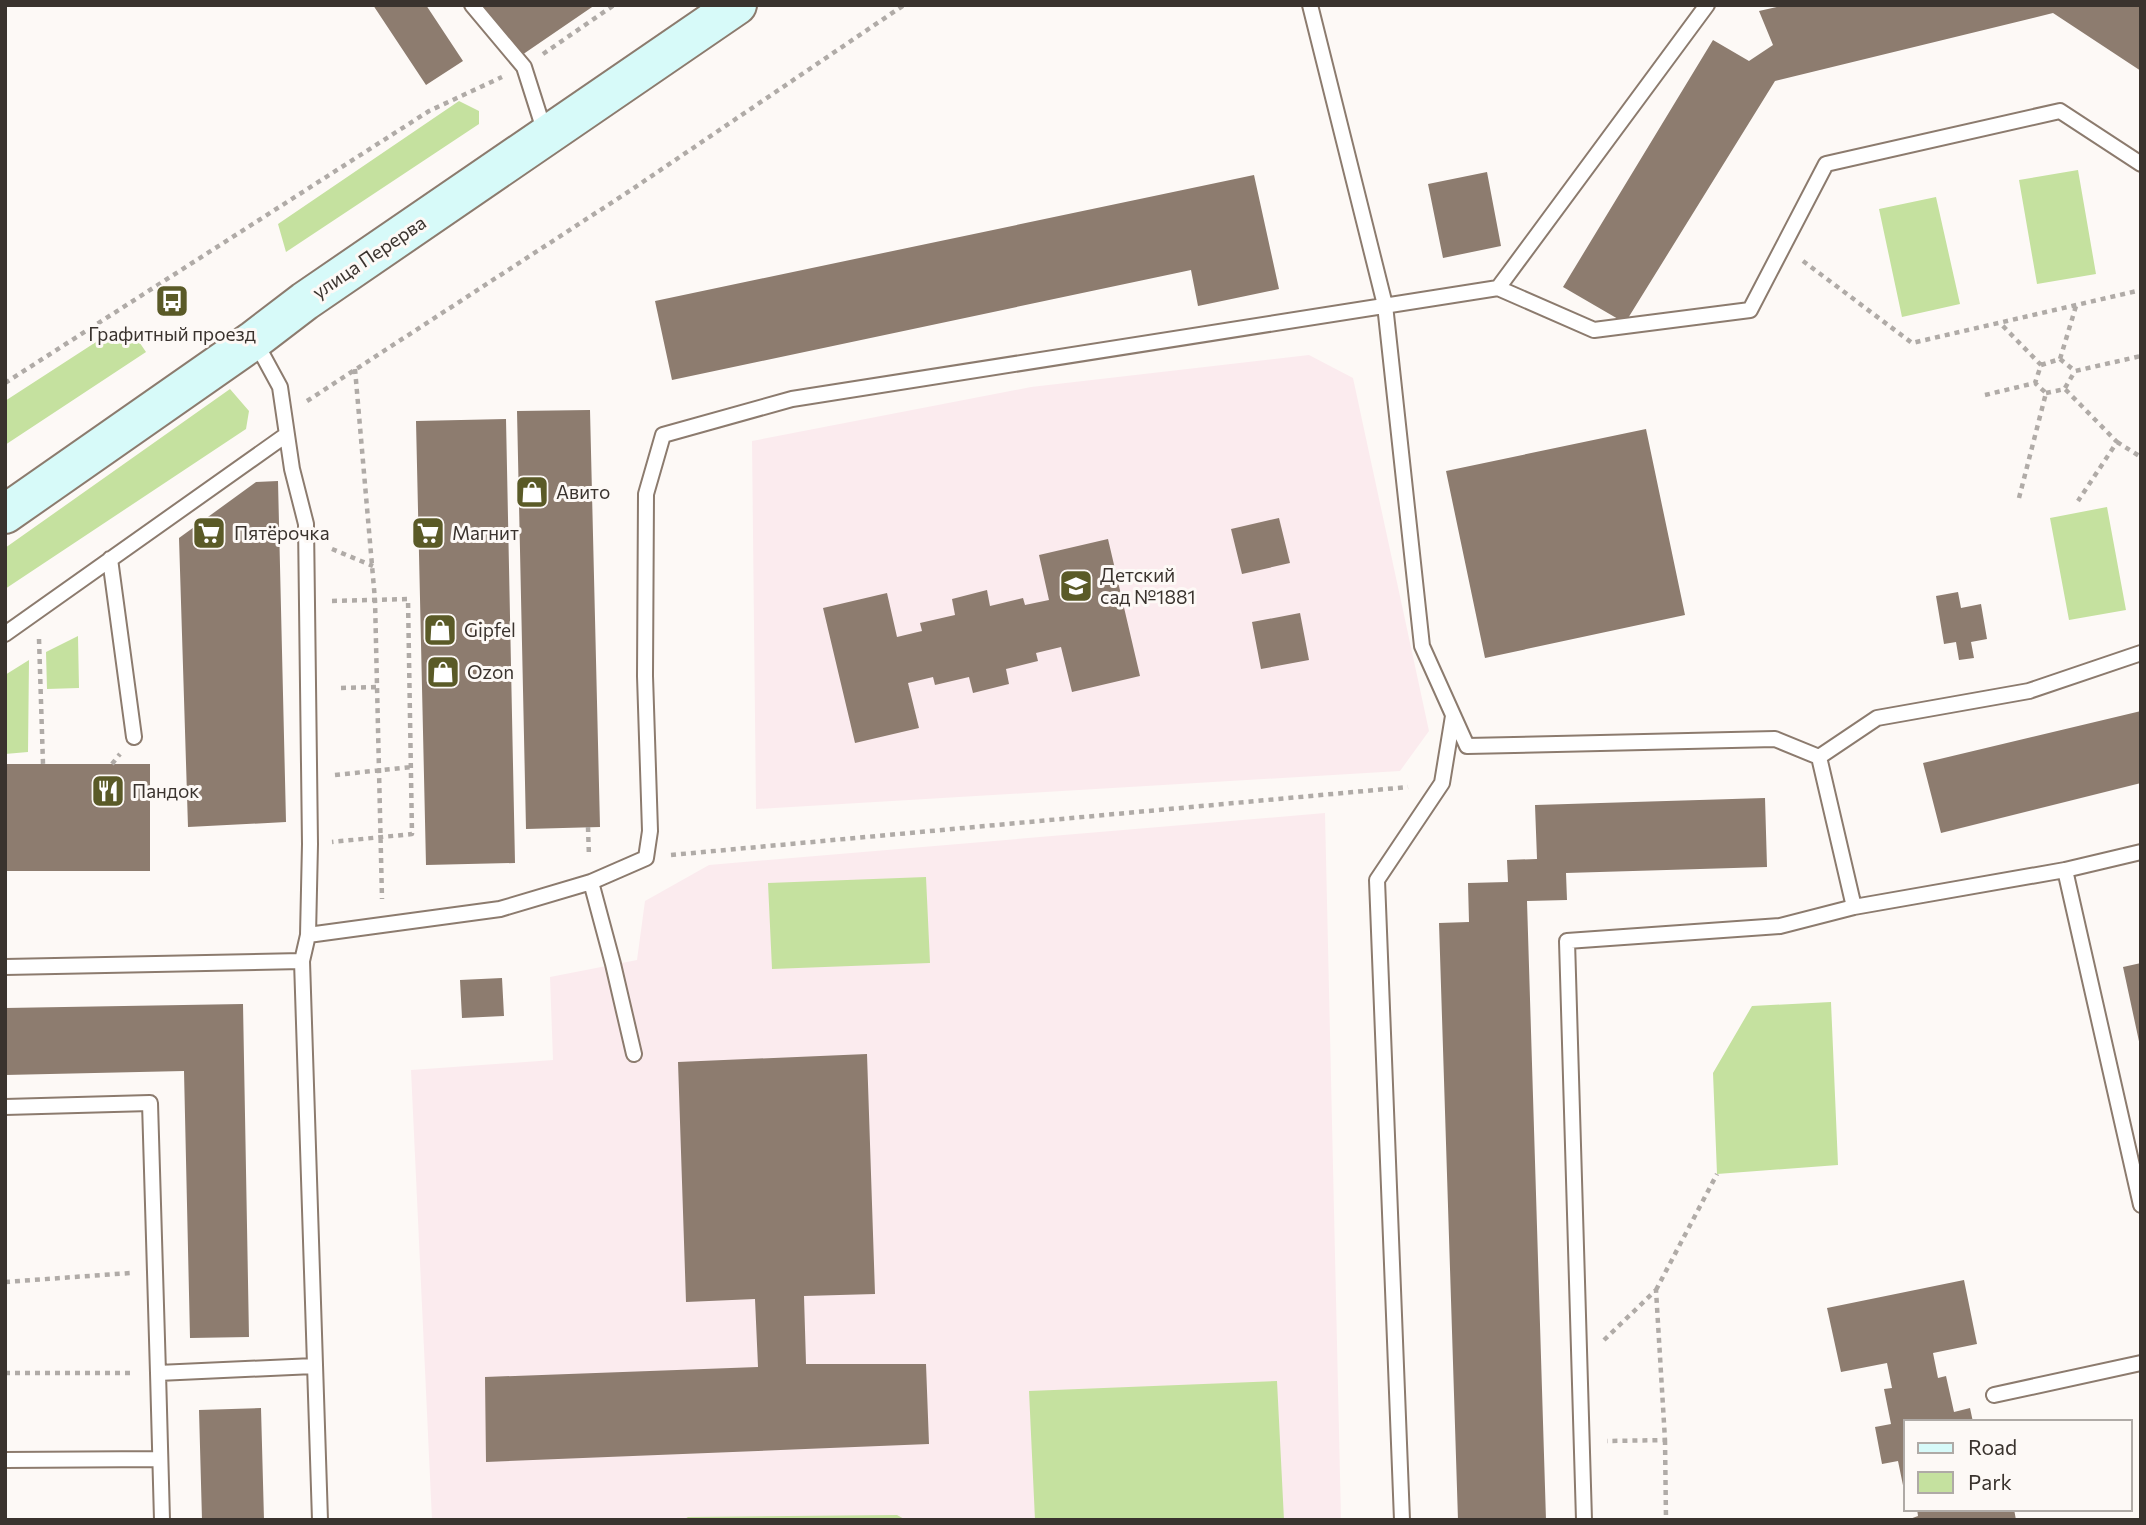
<svg xmlns="http://www.w3.org/2000/svg" width="2146" height="1525" viewBox="0 0 2146 1525" font-family="Commissioner,sans-serif">
  <rect width="100%" height="100%" fill="#fdf9f6"/>
  <!-- education -->
  <path fill="#fbebee" d="M1309 355 1353 378 1429 731 1400 771 756 809 752 441 1031 387Z
    M1325 813 1341 1520H432L411 1070 553 1060 550 977 637 960 645 901 709 865Z"/>
  <!-- green -->
  <path fill="#c5e19f" d="M459 101 479 111V124L286 252 278 224Z
    M2078 170 2096 274 2037 284 2019 180Z
    M1936 197 1960 304 1902 317 1879 209Z
    M131 330 146 352 5 445V401L113 331Z
    M230 389 249 411 246 429 5 589V548Z
    M2107 507 2126 610 2069 620 2050 518Z
    M78 636 79 688 47 689 46 652Z
    M29 660 28 752 5 754V675Z
    M926 877 930 963 772 969 768 883Z
    M1831 1002 1838 1165 1717 1174 1713 1073 1752 1006Z
    M1277 1381 1284 1520H1035L1029 1391Z
    M897 1515 906 1520H683L688 1517Z"/>
  <!-- building -->
  <path fill="#8d7c6f" d="M373 5H426L463 61 426 85Z
    M483 5H595L519 57Z
    M1785 5H2141V71L2053 13 1775 81 1625 323 1563 287 1713 40 1749 61 1773 45 1759 11Z
    M1487 172 1501 246 1443 258 1428 184Z
    M1254 175 1279 289 1198 306 1191 270 672 380 655 301Z
    M590 410 600 827 526 829 517 411Z
    M506 419 515 863 426 865 416 421Z
    M1646 429 1685 615 1485 658 1446 471Z
    M278 481 286 822 188 827 179 538 256 482Z
    M1279 518 1290 563 1242 574 1231 529Z
    M1108 539 1140 676 1072 692 1061 647 1036 653 1038 661 1006 669 1009 684 973 693 969 677 935 685 933 677 908 683 919 728 855 743 823 608 887 593 897 637 922 631 920 623 955 615 952 599 987 590 990 606 1023 598 1025 605 1049 600 1039 555Z
    M1958 592 1961 608 1981 604 1987 639 1971 642 1974 658 1959 660 1956 642 1944 644 1936 596Z
    M1300 613 1309 660 1261 669 1252 622Z
    M2141 711V783L1941 833 1923 763Z
    M5 764H150V871H5Z
    M1765 798 1767 867 1566 873 1567 900 1527 901 1546 1520H1458L1439 923 1469 922 1468 883 1508 882 1507 860 1537 859 1535 805Z
    M2141 963V1046H2140L2123 967Z
    M502 978 504 1016 462 1018 460 980Z
    M243 1004 249 1337 190 1338 184 1071 5 1075V1008Z
    M867 1054 875 1294 804 1296 806 1364H926L929 1444 486 1462 485 1377 758 1367 755 1299 686 1302 678 1062Z
    M1964 1280 1977 1344 1933 1353 1938 1378 1946 1376 1954 1412 1970 1408 1973 1422H1906L1905 1495 1898 1461 1882 1464 1875 1427 1891 1424 1884 1389 1892 1388 1887 1363 1841 1372 1827 1308Z
    M261 1408 264 1520H202L199 1410Z
    M1917 1509H2014L2016 1520H1907L1918 1516Z"/>
  <g fill="none" stroke-linecap="round" stroke-linejoin="round">
    <defs>
      <path id="service" d="M472 5 524 67 545 133
        M1310 5 1385 305 1422 646 1467 746 1775 739 1819 757 1854 907
        M1498 288 1594 330 1750 310 1826 164 2060 111 2141 164
        M255 341 280 387 292 469 306 524 310 844 308 935 302 961 320 1520
        M110 559 134 737
        M5 634 286 435
        M1819 757 1877 718 2029 691 2141 653
        M2141 852 2065 870 2141 1205
        M591 882 613 964 634 1054
        M308 935 500 909 591 882 646 858 650 831 645 676 646 494 663 435 792 399 1498 288 1707 5
        M5 967 302 961
        M5 1107 150 1103 158 1373 314 1366
        M158 1373 162 1520
        M1994 1395 2141 1363
        M5 1460 160 1459
        M1402 1520 1377 880 1442 783 1453 716
        M1584 1520 1567 941 1780 926 1854 907 2065 870"/>
      <path id="secondary" d="M5 514 254 340 305 301 737 5"/>
    </defs>
    <!-- service casing -->
    <use href="#service" stroke="#8c7b6e" stroke-width="18"/>
    <!-- secondary casing -->
    <use href="#secondary" stroke="#8c7b6e" stroke-width="42"/>
    <!-- path -->
    <path stroke="#b0aba7" stroke-width="4.5" stroke-dasharray="5 5" stroke-linecap="butt" d="M543 54 614 5
      M1803 261 1912 343 2141 290
      M2060 359 2075 371 2141 356
      M2041 365 2060 359 2076 306
      M355 369 375 600 382 899
      M5 383 429 111 502 77
      M2065 388 2075 371
      M2046 393 2065 389 2117 442 2078 501
      M1985 395 2035 383 2041 365 2000 323
      M307 401 628 192 904 5
      M2117 442 2141 457
      M2019 498 2046 393 2035 383
      M332 549 373 566
      M332 601 408 599 412 834 332 842
      M39 639 43 764
      M341 688 377 687
      M112 764 120 754
      M335 775 411 767
      M588 827 589 857
      M671 855 1408 787
      M5 1282 130 1273
      M1656 1290 1717 1174
      M1604 1340 1656 1290 1665 1440 1607 1441
      M5 1373H134
      M1665 1440 1666 1520"/>
    <!-- service -->
    <use href="#service" stroke="#fff" stroke-width="14"/>
    <!-- secondary -->
    <use href="#secondary" stroke="#d7faf9" stroke-width="38"/>
  </g>
  <!-- icons -->
  <defs>
    <symbol id="bus-square" viewBox="-11 -11 22 22"><rect x="-9" y="-9" width="18" height="18" rx="4" fill="#5a5a27" stroke="#fdf9f6"/><path d="M-5-6H5V4H4V6H2V4H-2V6H-4V4H-5ZM-3.5-4V0h7V-4ZM-3.5 1.2v1.5H-2V1.2ZM2 1.2v1.5H3.5V1.2Z" fill="#fff"/></symbol>
    <symbol id="shop-square" viewBox="-11 -11 22 22"><rect x="-9" y="-9" width="18" height="18" rx="4" fill="#5a5a27" stroke="#fdf9f6"/><path d="M-5-2.5h2.3a2.7 3.5 0 0 1 5.4 0H5L5.5 6h-11ZM-1.5-2.5h3a1.5 2.3 0 0 0-3 0Z" fill="#fff"/></symbol>
    <symbol id="supermarket-square" viewBox="-11 -11 22 22"><rect x="-9" y="-9" width="18" height="18" rx="4" fill="#5a5a27" stroke="#fdf9f6"/><path d="M-6-5.5h2.5l.6 2H6L4.5 2H-2.5L-4.4-4H-6ZM-1.5 3.2a1.3 1.3 0 1 0 .1 0ZM3 3.2a1.3 1.3 0 1 0 .1 0Z" fill="#fff"/></symbol>
    <symbol id="school-square" viewBox="-11 -11 22 22"><rect x="-9" y="-9" width="18" height="18" rx="4" fill="#5a5a27" stroke="#fdf9f6"/><path d="M0-5L7-2L0 1L-7-2ZM-4 1L0 2.5L4 1V4Q0 6-4 4Z" fill="#fff"/></symbol>
    <symbol id="restaurant-square" viewBox="-11 -11 22 22"><rect x="-9" y="-9" width="18" height="18" rx="4" fill="#5a5a27" stroke="#fdf9f6"/><path d="M-5-6h1v4h1v-4h1v4h1v-4h1v5L-1.5 .5V6h-2V.5L-5-1ZM5-6V6H3V1.5H1.5Q1.5-4 5-6Z" fill="#fff"/></symbol>
  </defs>
  <g fill-rule="evenodd">
    <use href="#bus-square" x="153" y="282" width="38" height="38"/>
    <use href="#shop-square" x="513" y="473" width="38" height="38"/>
    <use href="#supermarket-square" x="190" y="514" width="38" height="38"/>
    <use href="#supermarket-square" x="409" y="514" width="38" height="38"/>
    <use href="#school-square" x="1057" y="567" width="38" height="38"/>
    <use href="#shop-square" x="421" y="611" width="38" height="38"/>
    <use href="#shop-square" x="424" y="653" width="38" height="38"/>
    <use href="#restaurant-square" x="89" y="772" width="38" height="38"/>
  </g>
  <g text-anchor="middle" stroke-width="6" stroke-linejoin="round" paint-order="stroke">
    <!-- street labels -->
    <g font-size="19" fill="#3a332e" stroke="#fdf9f6">
      <text transform="translate(369 257) rotate(-34)" y="7">улица Перерва</text>
    </g>
    <!-- poi labels -->
    <g font-size="19" fill="#3a332e" stroke="#fdf9f6" text-anchor="start">
      <text x="172" y="341" text-anchor="middle">Графитный проезд</text>
      <text x="556" y="499">Авито</text>
      <text x="234" y="540">Пятёрочка</text>
      <text x="452" y="540">Магнит</text>
      <text x="1100" y="582">Детский<tspan x="1100" dy="22">сад №1881</tspan></text>
      <text x="464" y="637">Gipfel</text>
      <text x="467" y="679">Ozon</text>
      <text x="132" y="798">Пандок</text>
    </g>
  </g>
  <!-- border -->
  <rect width="2146" height="1525" fill="none" stroke="#3a332e" stroke-width="14"/>
  <!-- legend -->
  <rect x="1904" y="1420" width="228" height="91" fill="#fdf9f6" stroke="#afaaa6" stroke-width="2"/>
  <rect x="1918" y="1443" width="35" height="10" fill="#d7faf9" stroke="#afaaa6" stroke-width="2"/>
  <text x="1968" y="1455" font-size="21" fill="#3a332e">Road</text>
  <rect x="1918" y="1472" width="35" height="21" fill="#c5e19f" stroke="#afaaa6" stroke-width="2"/>
  <text x="1968" y="1490" font-size="21" fill="#3a332e">Park</text>
</svg>
